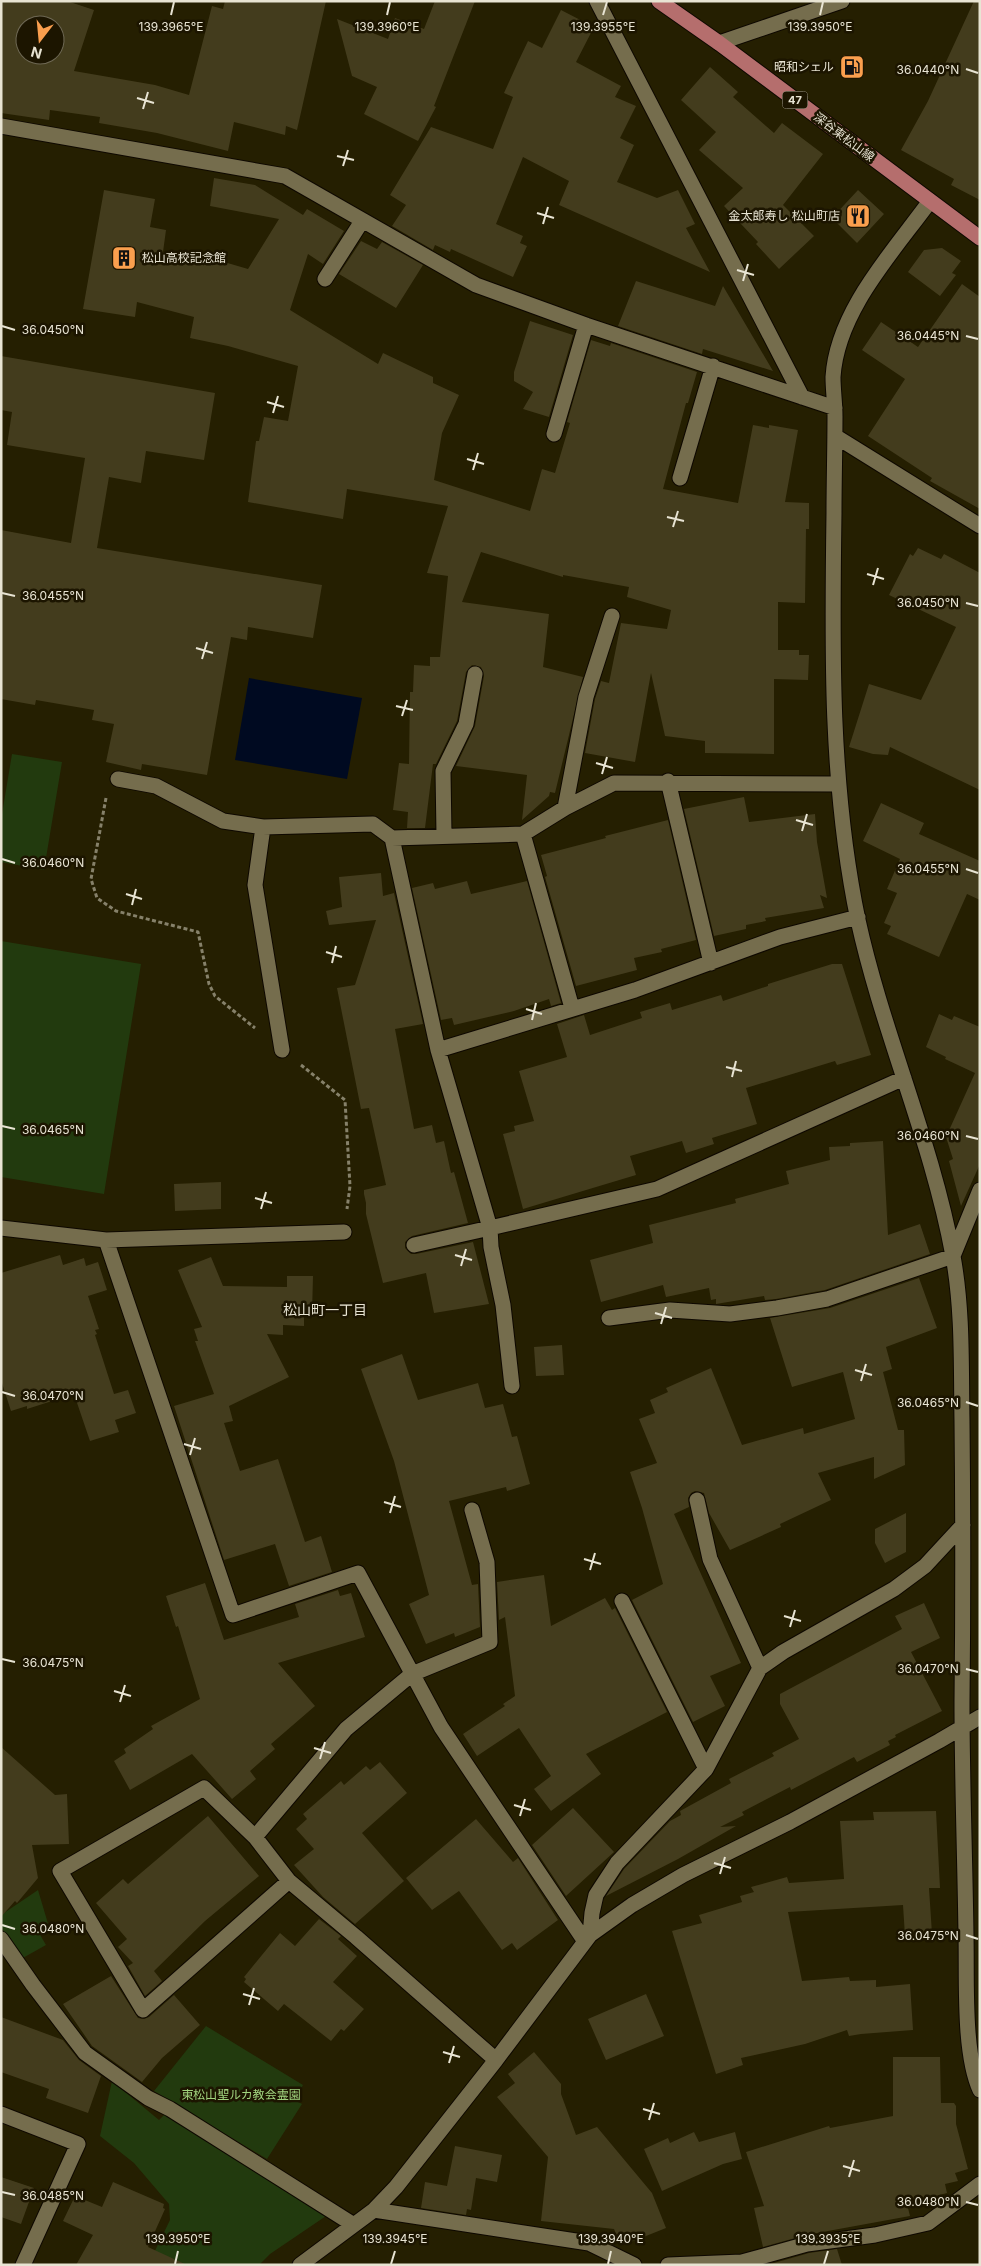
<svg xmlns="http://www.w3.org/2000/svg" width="981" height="2266" viewBox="0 0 981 2266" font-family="Inter,'Noto Sans JP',sans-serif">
  <rect width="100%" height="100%" fill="#251f01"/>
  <!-- green -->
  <path fill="#223a0e" d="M12 754 62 762 44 870 1 862V820Z
    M1 941 141 964 104 1194 1 1177Z
    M38 1890 49 1927 39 1933 46 1945 21 1959 1 1927V1915Z
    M206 2026 303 2085 295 2100 302 2104 267 2159 154 2091Z
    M112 2081 159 2120 165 2114 329 2214 270 2254 259 2265H148L170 2220 169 2204 134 2163 100 2136Z"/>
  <!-- water -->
  <path fill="#000a21" d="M249 678 362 698 347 779 235 760Z"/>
  <!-- building -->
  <path fill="#433c1d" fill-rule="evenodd" d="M1 1H67L94 10 74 71 155 85 189 95 212 6 223 9 225 1H326L297 130 286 126 285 135 234 122 228 151 157 133 99 123 100 117 50 110 49 120 1 113ZM25 25H55V55H25Z
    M435 1H475L434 106 436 107 418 141 364 114 377 87 352 76 337 19 388 39 395 18 424 29Z
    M974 1H980V200L951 185 954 179 901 150 928 101Z
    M561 10 594 27 576 62 621 86 615 97 636 106 620 138 634 145 617 182 657 198 678 190 695 224 686 228 710 272 559 205 569 181 523 157 496 224 523 236 520 243 527 246 513 277 451 249 450 252 435 245 433 250 392 226 406 205 390 195 431 127 493 149 513 97 504 93 518 62 528 41 542 48Z
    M710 67 738 92 733 97 774 133 782 123 823 154 783 205 814 236 779 269 756 244 758 242 724 206 743 188 699 150 716 132 681 100Z
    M214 178 255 185 303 215 307 209 344 231 323 264 308 254 290 310 378 364 383 353 433 377V383L459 395 442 433 434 480 530 511 542 469 555 473 570 423 567 422 591 340 610 346 611 343 697 372 688 403H686L663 489 738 503 753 425 769 428V425L798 430 785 502 809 503V529H806L805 603 778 602V650H799V655H809L808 680 774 679V754L705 753V741L665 736 651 673 635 762 585 753 595 699 601 681 609 683 621 623 667 629 671 610 627 597 629 587 563 575V577L481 552 462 602 549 614 543 667 583 677 555 793 550 792 549 796 522 820 527 775 456 766 475 726 484 676 481 667 472 665 466 672 457 721 436 764H433L425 828H407L408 812 393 810 399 763 409 764 410 692H413L414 665 430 666V657H440L448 576 427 573 448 506 347 489 343 519 248 502 256 441H259L264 417 288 421 298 366 228 346 190 338 194 317 137 302 135 317 83 309 104 190 155 199 150 227 166 230 163 252 214 259 248 269 279 219 210 206Z
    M858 190 884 214 857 243 832 218Z
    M361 241 377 249 382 242 423 265 396 308 339 274Z
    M942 248 961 261 952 273 956 275 940 296 908 272 924 250Z
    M636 281 715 306 723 286 773 371 703 349 702 354 618 326Z
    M962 284 980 297V509L930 481 932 478 868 436 905 379 862 350 881 322 918 347Z
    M530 321 573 335 549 417 523 409 533 392 514 381V372Z
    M1 356 215 393 204 460 146 451 141 483 109 477 97 548 322 585 313 638 248 627 247 640 231 637 207 775 142 764 141 770 106 762 114 724 92 720 94 710 36 700 35 705 1 699V530L71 543 85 458 7 445 12 412 1 410Z
    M918 548 941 559 944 554 980 573V790L890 747 888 755 873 754 849 747 869 684 921 700 956 627 889 595 910 554 913 556Z
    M744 797 749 822 815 814 817 842 827 898 820 895 824 908 765 918 766 921 746 925V929L714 936 684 809Z
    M881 803 924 823 919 834 980 861V900L967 894 939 957 887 934 891 926 884 923 897 893 887 889 900 859 863 841Z
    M668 820 696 940 661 949 662 952 634 958 637 970 576 986 545 877 547 876 541 855 606 838 605 836Z
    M381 873 383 896 394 893 423 1024 395 1029 414 1129 432 1125 436 1143 444 1141 451 1173 454 1172 468 1223 412 1236 405 1242V1248L411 1254H416L473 1242 489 1304 434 1313 426 1273 383 1283 366 1214V1203L364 1194V1190L386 1185 369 1108 361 1109 337 988 355 985 376 920 329 925 326 911 342 907 339 877Z
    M467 881 471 894 527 881 561 1003 551 1006 549 999 514 1011 454 1025 452 1018 441 1020 412 888 433 883 435 889Z
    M832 964H842L871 1055 837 1065 835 1061 746 1088 757 1124 712 1138 714 1144 686 1153 682 1141 630 1156 636 1175 523 1209 503 1134 515 1131 514 1126 534 1121 519 1071 567 1057 557 1024 584 1015 590 1035 642 1018 640 1012 670 1003 672 1010 721 995 723 1001 768 986V984Z
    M939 1014 952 1020 954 1016 980 1027V1164L961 1206 949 1161 953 1159 946 1137 975 1073 945 1059 946 1057 926 1047Z
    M883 1141 888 1235 920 1224 930 1254 825 1290 776 1299 765 1300 764 1296 716 1304V1299L711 1300 709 1288 666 1297 663 1285 601 1302 590 1260 653 1243 649 1225 736 1203 735 1199 789 1184 786 1171 830 1160 829 1147 850 1146V1143Z
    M221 1182V1209L175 1211 174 1184Z
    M60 1255 63 1265 84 1258 86 1266 98 1262 107 1290 88 1296 99 1329 95 1330 97 1334 95 1335 114 1394 128 1390 136 1413 115 1420 119 1432 90 1441 74 1394 27 1409V1406L11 1411 1 1380V1273Z
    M211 1257 223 1286 287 1287V1276H313L312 1314 304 1313V1326L283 1325V1335L267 1334 289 1377 229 1406 233 1421 224 1423 240 1471 278 1459 305 1542 321 1536 332 1572 289 1586 275 1544 224 1560 174 1406 214 1394 195 1341H198L194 1329 202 1327 178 1270Z
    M919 1278 937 1328 886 1347 892 1369 883 1372 898 1430H904L905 1465 874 1479V1457L818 1473 831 1500 780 1524 781 1527 730 1550 709 1513 704 1493 695 1491 691 1493 688 1498 689 1507 674 1514 741 1663 710 1676 725 1706 693 1722 632 1600 663 1584 642 1508 630 1472 657 1463 639 1419 655 1413 650 1400 668 1392 666 1388 711 1368 742 1445 803 1428 804 1434 855 1419 843 1372 792 1387 770 1318 830 1308Z
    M562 1345 564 1375 536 1376 534 1347Z
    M402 1354 418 1400 478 1383 485 1408 503 1404 512 1437 517 1436 530 1484 507 1491 506 1487 449 1501 472 1585 478 1584 480 1627 455 1637 454 1633 426 1644 409 1604 429 1595 394 1461 361 1369Z
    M906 1513V1552L885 1563 875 1543V1529Z
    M544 1575 551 1626 605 1598 612 1610 615 1608 667 1712 586 1754 601 1774 551 1811 534 1789 551 1776 519 1728 477 1756 463 1734 505 1706 503 1704 515 1696 505 1617 499 1620 497 1582Z
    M205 1583 224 1640 299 1617 295 1604 338 1590 340 1596 351 1593 365 1637 278 1663 315 1706 271 1744 275 1749 250 1771 256 1779 232 1799 192 1754 130 1790 114 1761 126 1753 124 1749 153 1729 151 1726 200 1699 178 1626 176 1627 166 1596Z
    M924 1603 940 1638 911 1652 942 1711 895 1735 896 1737 888 1741 890 1745 857 1762 854 1757 791 1790 790 1787 742 1812 744 1815 720 1827 736 1826 678 1859 606 1896 624 1869 670 1821 681 1815 680 1811 731 1783 729 1779 774 1756 772 1753 799 1739 780 1704V1694L902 1629 895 1616Z
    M1 1747 55 1795 67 1794 69 1844 32 1845 38 1878 17 1903 15 1901 1 1917Z
    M380 1762 407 1793 362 1833 404 1881 355 1924 323 1897 294 1865 314 1849 296 1829 307 1819 303 1814 341 1781 344 1785 366 1766 370 1770Z
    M573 1808 614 1852 566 1896 532 1845Z
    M936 1811 940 1888H929L932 1934 905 1936 903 1905 788 1912 802 1981 849 1977 850 1981 876 1980V1987L910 1984 913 2030 861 2034 849 2036 847 2030 805 2044 741 2058 743 2065 716 2074 672 1931 702 1923 699 1915 742 1902 740 1896 754 1892 751 1887 787 1877 789 1883 844 1879 840 1821 874 1820 873 1812Z
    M208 1816 259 1876 205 1921 154 1971 162 1981 145 1996 128 1966 133 1963 118 1947 127 1939 96 1903 123 1879 128 1884Z
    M476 1819 513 1862 518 1858 558 1920 517 1950 512 1943 502 1950 459 1891 432 1910 406 1878Z
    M319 1919 341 1936 338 1939 357 1956 333 1982 364 2009 344 2031 341 2029 331 2041 284 2004 278 2011 244 1982 246 1979 244 1977 280 1933 295 1946Z
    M111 1976 138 2018 144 2019 149 2017 174 1995 200 2025 162 2058 142 2082 92 2046 63 2004Z
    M646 1994 664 2036 606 2060 588 2019Z
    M1 2017 63 2040 79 2060 101 2076 88 2113 46 2098 49 2089 1 2072Z
    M534 2052 561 2084V2094L576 2135 597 2127 652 2193 666 2228 626 2244 624 2239 619 2241 614 2229 541 2221 548 2157 497 2097 515 2083 508 2074Z
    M893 2057H940L941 2103H954L956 2106V2124L968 2169 955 2173 958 2181 945 2184 947 2193 907 2204 910 2216 806 2235 763 2247 754 2208 764 2206 746 2152 829 2126 830 2128 893 2116Z
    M694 2132 699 2142 735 2132 742 2159 723 2164 662 2191 644 2149 668 2138 670 2143Z
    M455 2146 502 2155 497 2182 476 2178 471 2210 467 2209 466 2215 421 2208 425 2182 447 2186Z
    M1 2177 34 2188 21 2224 1 2217Z
    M113 2182 164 2204 163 2208 165 2209 148 2247 187 2265H76L93 2235 63 2221 75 2196 102 2207Z
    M837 2249 842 2265H767L809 2253Z"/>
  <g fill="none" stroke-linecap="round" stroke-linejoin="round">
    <defs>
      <path id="minor" d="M597 1 802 397
        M719 43 842 1
        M1 126 285 176 476 285 586 325 835 408
        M930 201C893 252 837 311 833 377 833 390 835 403 835 416 835 448 834 481 834 513 832 649 830 786 858 920 883 1034 932 1141 953 1256 963 1311 961 1366 962 1421 963 1515 963 1609 962 1703 962 1781 965 1859 966 1936 967 1979 963 2053 980 2090
        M325 279 362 221
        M554 434 586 325
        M835 436 980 526
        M680 478 713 366
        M118 779 156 786 223 821 263 827 373 824 392 838
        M668 781 711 963
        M838 784 614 783 565 808 523 834 392 838 438 1050 490 1228 657 1189 904 1078
        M565 808 586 697 612 616
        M263 827 255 885 282 1050
        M523 834 572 1008
        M444 835 443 771 466 724 475 674
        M438 1050 635 990 780 937 858 917
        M1 1228 106 1240 344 1232
        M106 1240 233 1615 358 1573 441 1727 584 1940
        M414 1245 490 1228 491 1247 503 1305 512 1386
        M609 1318 670 1310 730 1314 777 1308 827 1299 953 1256 980 1190
        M697 1500 710 1559 760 1668
        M472 1510 487 1562 490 1642 412 1674 346 1729 255 1837 289 1881 356 1937 496 2060
        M622 1601 706 1769
        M255 1837 204 1788 60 1871 143 2010 289 1881
        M590 1935 592 1913 596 1895 617 1863 706 1769 760 1668 783 1652 894 1589 925 1566 963 1525
        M1 1939 33 1985 85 2053 148 2098 170 2109 354 2225
        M1 2114 78 2144 23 2265
        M374 2210 589 2243 634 2265
        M300 2265 374 2210 396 2187 496 2060 590 1935 632 1905 683 1875 790 1822 939 1741 980 1717
        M668 2265 742 2262 807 2244 875 2235 928 2223 980 2184"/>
      <path id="major" d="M659 1 719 43 980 238"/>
    </defs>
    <!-- minor casing -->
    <use href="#minor" stroke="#0e0800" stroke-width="17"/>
    <!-- major casing -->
    <use href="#major" stroke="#0e0800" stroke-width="17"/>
    <!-- path -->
    <path stroke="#86816a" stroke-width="3" stroke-dasharray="4 2.5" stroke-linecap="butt" d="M106 798 91 879 97 898 116 911 198 932 209 984 215 996 255 1028
      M301 1065 345 1100 350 1186 347 1209"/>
    <!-- minor -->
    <use href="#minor" stroke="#756d4d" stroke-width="15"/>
    <!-- major -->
    <use href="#major" stroke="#b56e6d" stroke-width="15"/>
  </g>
  <!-- ticks -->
  <path fill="none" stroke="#e8e4d3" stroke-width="2" d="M171 15 174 2M387 15 390 2M603 15 607 2M820 15 823 2M966 69 978 73M137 98 154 103M143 109 148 92M337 156 354 160M343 166 348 150M537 213 554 218M543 224 548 207M737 270 754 275M743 281 748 264M2 326 15 330M966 336 978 339M267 402 284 407M273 413 278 396M467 459 484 464M473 470 478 453M667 517 684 521M673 527 678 511M867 574 884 579M873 585 878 568M2 593 15 596M966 603 978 606M196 648 213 653M202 659 207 642M396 706 413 710M402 716 407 700M596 763 613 768M602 774 607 757M796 820 813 825M802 831 807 814M2 859 15 863M966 869 978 873M126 894 142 899M132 905 136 889M326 952 342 957M332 963 336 946M526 1009 542 1014M532 1020 536 1003M726 1067 742 1071M732 1077 736 1061M2 1126 15 1129M966 1136 978 1139M255 1198 272 1203M261 1209 266 1192M455 1255 472 1260M461 1266 466 1249M655 1313 672 1318M661 1324 666 1307M855 1370 872 1375M861 1381 866 1364M2 1392 15 1396M966 1402 978 1406M184 1444 201 1449M190 1455 195 1438M384 1502 401 1507M390 1513 395 1496M584 1559 601 1564M590 1570 595 1553M784 1616 801 1621M790 1627 795 1610M2 1659 15 1662M966 1669 978 1672M114 1691 131 1696M120 1702 125 1685M314 1748 331 1753M320 1759 325 1742M514 1805 531 1810M520 1816 525 1799M714 1863 731 1868M720 1874 725 1857M2 1925 15 1929M966 1935 978 1939M243 1994 260 1999M249 2005 254 1988M443 2052 460 2057M449 2063 454 2046M643 2109 660 2114M649 2120 654 2103M843 2166 860 2171M849 2177 854 2160M2 2192 15 2195M966 2202 978 2205M175 2264 178 2251M391 2264 395 2251M608 2264 611 2251M824 2264 828 2251"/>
  <!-- icons -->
  <defs>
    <symbol id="fuel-square" viewBox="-11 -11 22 22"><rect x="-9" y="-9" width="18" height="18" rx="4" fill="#fa9f4e" stroke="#1c1500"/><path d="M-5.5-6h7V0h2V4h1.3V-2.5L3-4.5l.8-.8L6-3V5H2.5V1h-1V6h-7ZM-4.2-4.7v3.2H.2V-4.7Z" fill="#111"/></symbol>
    <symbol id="restaurant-square" viewBox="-11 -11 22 22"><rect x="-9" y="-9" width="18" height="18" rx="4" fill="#fa9f4e" stroke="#1c1500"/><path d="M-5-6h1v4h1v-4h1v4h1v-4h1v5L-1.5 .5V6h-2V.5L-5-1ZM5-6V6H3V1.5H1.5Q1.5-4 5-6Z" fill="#111"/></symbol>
    <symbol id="building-square" viewBox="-11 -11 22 22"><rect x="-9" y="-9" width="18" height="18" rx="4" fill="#fa9f4e" stroke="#1c1500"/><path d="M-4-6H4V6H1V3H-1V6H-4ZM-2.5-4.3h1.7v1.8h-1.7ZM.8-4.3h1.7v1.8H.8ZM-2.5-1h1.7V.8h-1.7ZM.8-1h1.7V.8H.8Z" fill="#111"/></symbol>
  </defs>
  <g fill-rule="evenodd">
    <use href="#fuel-square" x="838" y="53" width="28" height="28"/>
    <use href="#restaurant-square" x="844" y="202" width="28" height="28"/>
    <use href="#building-square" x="110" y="244" width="28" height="28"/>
  </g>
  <g text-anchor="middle" stroke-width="5" stroke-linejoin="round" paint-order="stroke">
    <!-- shield labels -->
    <rect fill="#1c1500" stroke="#aba694" stroke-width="1" x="782.5" y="91.5" width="25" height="17" rx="4"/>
    <g font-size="11" font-weight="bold" fill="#e8e4d3">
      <text x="795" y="104">47</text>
    </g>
    <!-- poi labels -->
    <g font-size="12" fill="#e8e4d3" stroke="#1c1500" text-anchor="end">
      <text x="834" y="71">昭和シェル</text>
      <text x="840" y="220">金太郎寿し 松山町店</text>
      <text x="142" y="262" text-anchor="start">松山高校記念館</text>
    </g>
    <!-- street labels -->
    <g font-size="12" fill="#e8e4d3" stroke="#1c1500">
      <text transform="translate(844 137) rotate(37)" y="4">深谷東松山線</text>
    </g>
    <!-- park labels -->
    <g font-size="12" fill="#a1d37e" stroke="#1c1500">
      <text x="241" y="2099">東松山聖ルカ教会霊園</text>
    </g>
    <!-- neighbourhood labels -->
    <g font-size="14" fill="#e8e4d3" stroke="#1c1500">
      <text x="325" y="1315">松山町一丁目</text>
    </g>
  </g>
  <g font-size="12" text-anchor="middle" fill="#e8e4d3" stroke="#1c1500" stroke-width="5" stroke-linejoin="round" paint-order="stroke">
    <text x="171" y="31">139.3965°E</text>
    <text x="387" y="31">139.3960°E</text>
    <text x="603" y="31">139.3955°E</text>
    <text x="820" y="31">139.3950°E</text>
    <text x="928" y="74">36.0440°N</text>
    <text x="53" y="334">36.0450°N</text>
    <text x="928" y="340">36.0445°N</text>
    <text x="53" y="600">36.0455°N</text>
    <text x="928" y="607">36.0450°N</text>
    <text x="53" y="867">36.0460°N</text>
    <text x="928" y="873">36.0455°N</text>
    <text x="53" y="1134">36.0465°N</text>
    <text x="928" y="1140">36.0460°N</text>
    <text x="53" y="1400">36.0470°N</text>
    <text x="928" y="1407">36.0465°N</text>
    <text x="53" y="1667">36.0475°N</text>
    <text x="928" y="1673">36.0470°N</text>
    <text x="53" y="1933">36.0480°N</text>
    <text x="928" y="1940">36.0475°N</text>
    <text x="53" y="2200">36.0485°N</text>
    <text x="928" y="2206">36.0480°N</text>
    <text x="178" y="2243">139.3950°E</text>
    <text x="395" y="2243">139.3945°E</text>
    <text x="611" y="2243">139.3940°E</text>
    <text x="828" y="2243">139.3935°E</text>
  </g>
  <!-- border -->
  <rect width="981" height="2266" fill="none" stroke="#e8e4d3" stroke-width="5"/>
  <!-- north arrow -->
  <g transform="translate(40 40) rotate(196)"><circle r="24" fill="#1c1500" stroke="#6e6854"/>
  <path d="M0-4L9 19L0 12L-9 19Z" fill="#fa9f4e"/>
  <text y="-8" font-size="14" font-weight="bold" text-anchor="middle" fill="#e8e4d3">N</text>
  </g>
</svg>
